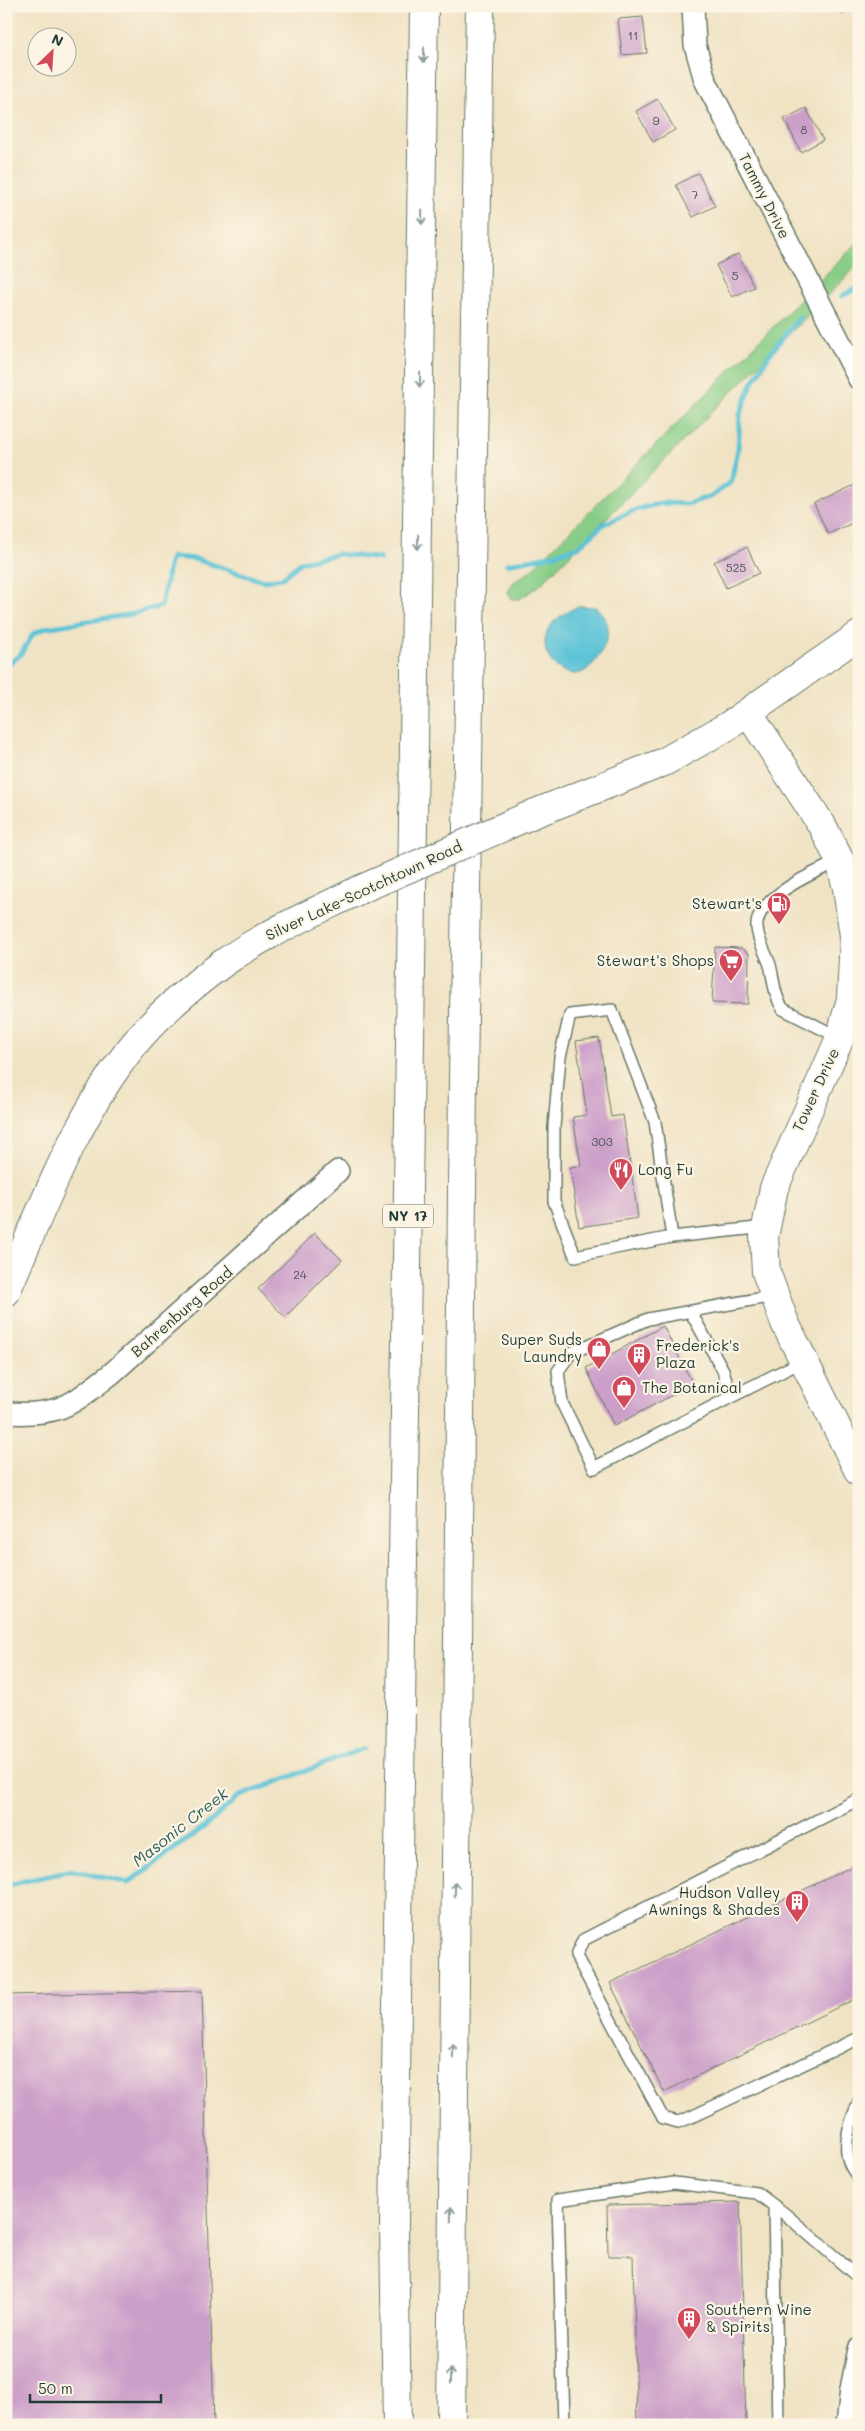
<svg xmlns="http://www.w3.org/2000/svg" width="865" height="2431" viewBox="0 0 865 2431" font-family="Mali,sans-serif">
  <rect width="100%" height="100%" fill="#fcf5e5"/>
  <filter id="ink" filterUnits="userSpaceOnUse"><feTurbulence type="fractalNoise" baseFrequency=".02" numOctaves="2"/><feDisplacementMap in="SourceGraphic" scale="10" xChannelSelector="R" yChannelSelector="G"/><feConvolveMatrix kernelMatrix="1 2 1 2 8 2 1 2 1" color-interpolation-filters="sRGB"/></filter>
  <filter id="wash" filterUnits="userSpaceOnUse"><feTurbulence type="fractalNoise" baseFrequency=".0096" numOctaves="4" result="noise"/><feDisplacementMap in="SourceGraphic" scale="20" xChannelSelector="R" yChannelSelector="G"/><feGaussianBlur stdDeviation="1.12" result="paint"/><feColorMatrix in="noise" values="0 0 0 0 0 0 0 0 0 0 0 0 0 0 0 0 0 1.4 0 .05"/><feComposite in="paint" operator="in"/></filter>
  <g filter="url(#wash)">
    <rect width="100%" height="100%" fill="#f0e3c4"/>
    <!-- green -->
    <path fill="#88cd87" stroke="#54855e" d="M859 241V264L541 584 520 599H512L508 592 513 583 531 570Z"/>
    <!-- water -->
    <path fill="#5bc3d7" stroke="#3d8086" d="M579 606 596 607C601 613 609 621 608 630 608 645 591 676 573 674 551 671 538 647 549 628 556 617 568 611 579 606Z"/>
    <g fill="none" stroke-linecap="round" stroke-linejoin="round">
      <!-- stream -->
      <path stroke="#5bc3d7" stroke-width="5" d="M842 296 859 287
        M507 564 544 557 578 547 604 524 635 510 661 503 687 504 712 496 731 482 738 449 740 414 752 384 769 355 800 317
        M6 666 20 655 33 634 45 628 133 614 161 606 171 557 195 559 263 581 282 578 301 562 338 554 381 559
        M6 1887 13 1884 71 1870 128 1883 208 1824 238 1797 365 1748"/>
    </g>
    <g id="blocks">
      <!-- building -->
      <path fill="#cc9fc9" d="M839 6H859V8L841 14Z
        M643 17 647 53 622 55 618 19Z
        M658 99 675 130 653 142 636 111Z
        M806 108 823 140 801 152 784 119Z
        M698 173 715 206 693 217 676 185Z
        M738 254 754 287 732 297 716 265Z
        M859 483V520L828 534 814 504Z
        M747 547 759 573 726 588 714 562Z
        M715 947 741 948 749 954 748 1004 712 1003Z
        M599 1038 611 1117 623 1115 638 1218 579 1227 570 1167 581 1166 573 1117 587 1115 576 1041Z
        M315 1233 342 1260 285 1317 258 1289Z
        M663 1326 693 1384 614 1426 586 1368Z
        M859 1863V1997L664 2092 610 1983Z
        M202 1991 214 2425H6V1995Z
        M740 2202 746 2425H637L633 2256H608L607 2205Z"/>
    </g>
  </g>
  <g filter="url(#ink)">
    <use href="#blocks" fill-opacity="0" stroke="#687766" stroke-width="1"/>
    <g fill="none" stroke-linecap="round" stroke-linejoin="round">
      <defs>
        <path id="lane" d="M840 861C816 871 754 898 757 928 758 941 766 953 770 965 774 980 774 996 783 1009L840 1038
          M672 1237 575 1256 554 1201V1127L560 1057 570 1015 612 1010 655 1122 672 1237 766 1227
          M690 1311 723 1370 731 1397 594 1468 562 1403 558 1371 571 1353 648 1319 774 1296
          M731 1397 803 1361
          M859 1799 583 1940 576 1956 663 2118 678 2122 689 2118 859 2038
          M859 2101C849 2125 837 2156 859 2177
          M774 2206 778 2425
          M564 2425 558 2200 674 2183 757 2193 785 2214 859 2278"/>
        <path id="street" d="M693 6 695 45 705 80 859 379
          M6 1413C61 1416 69 1406 111 1374L338 1171
          M847 2425 851 2389 859 2349"/>
        <path id="secondary" d="M748 712 823 827 840 861 847 888 854 936 851 999 840 1038 774 1188 764 1237 766 1272 785 1323 859 1472
          M533 814 664 762 728 726 859 635
          M6 1292C43 1206 79 1109 140 1037 164 1010 193 985 222 964 264 934 313 913 359 890"/>
        <path id="highway" d="M397 2425 394 2226 424 6
          M451 2425 463 1079 480 6"/>
      </defs>
      <!-- lane casing -->
      <use href="#lane" stroke="#687766" stroke-width="14"/>
      <!-- street casing -->
      <use href="#street" stroke="#687766" stroke-width="24"/>
      <!-- secondary casing -->
      <use href="#secondary" stroke="#687766" stroke-width="30"/>
      <!-- highway casing -->
      <use href="#highway" stroke="#687766" stroke-width="30"/>
      <!-- lane -->
      <use href="#lane" stroke="#fff" stroke-width="11"/>
      <!-- street -->
      <use href="#street" stroke="#fff" stroke-width="21"/>
      <!-- secondary -->
      <use href="#secondary" stroke="#fff" stroke-width="28"/>
      <!-- highway -->
      <use href="#highway" stroke="#fff" stroke-width="28"/>
      <defs>
        <path id="secondary-bridge" d="M359 890 533 814"/>
      </defs>
      <!-- secondary-bridge casing -->
      <use href="#secondary-bridge" stroke="#687766" stroke-width="30" stroke-linecap="butt"/>
      <!-- secondary-bridge -->
      <use href="#secondary-bridge" stroke="#fff" stroke-width="28"/>
    </g>
    <!-- one-way arrows -->
    <defs><path id="oneway-shaft" d="M-6 0H5M1.5-3L5.5 0L1.5 3" fill="none" stroke-width="1.6" stroke-linecap="round" stroke-linejoin="round" transform="scale(1.25)"/></defs>
    <g stroke="#8f9e9a">
      <use href="#oneway-shaft" transform="translate(424 55) rotate(91)"/>
      <use href="#oneway-shaft" transform="translate(422 217) rotate(91)"/>
      <use href="#oneway-shaft" transform="translate(420 380) rotate(91)"/>
      <use href="#oneway-shaft" transform="translate(418 542) rotate(91)"/>
      <use href="#oneway-shaft" transform="translate(455 1889) rotate(-89)"/>
      <use href="#oneway-shaft" transform="translate(453 2051) rotate(-89)"/>
      <use href="#oneway-shaft" transform="translate(451 2214) rotate(-89)"/>
      <use href="#oneway-shaft" transform="translate(451 2376) rotate(-90)"/>
    </g>
  </g>
  <!-- icons -->
  <defs>
    <symbol id="fuel-pin" viewBox="-11 -11 22 30"><path d="M0 17L-7.5 6A9.5 9.5 0 1 1 7.5 6Z" fill="#d1495b" stroke="#fcf5e5"/><path d="M-5.5-6h7V0h2V4h1.3V-2.5L3-4.5l.8-.8L6-3V5H2.5V1h-1V6h-7ZM-4.2-4.7v3.2H.2V-4.7Z" fill="#fff"/></symbol>
    <symbol id="supermarket-pin" viewBox="-11 -11 22 30"><path d="M0 17L-7.5 6A9.5 9.5 0 1 1 7.5 6Z" fill="#d1495b" stroke="#fcf5e5"/><path d="M-6-5.5h2.5l.6 2H6L4.5 2H-2.5L-4.4-4H-6ZM-1.5 3.2a1.3 1.3 0 1 0 .1 0ZM3 3.2a1.3 1.3 0 1 0 .1 0Z" fill="#fff"/></symbol>
    <symbol id="restaurant-pin" viewBox="-11 -11 22 30"><path d="M0 17L-7.5 6A9.5 9.5 0 1 1 7.5 6Z" fill="#d1495b" stroke="#fcf5e5"/><path d="M-5-6h1v4h1v-4h1v4h1v-4h1v5L-1.5 .5V6h-2V.5L-5-1ZM5-6V6H3V1.5H1.5Q1.5-4 5-6Z" fill="#fff"/></symbol>
    <symbol id="shop-pin" viewBox="-11 -11 22 30"><path d="M0 17L-7.5 6A9.5 9.5 0 1 1 7.5 6Z" fill="#d1495b" stroke="#fcf5e5"/><path d="M-5-2.5h2.3a2.7 3.5 0 0 1 5.4 0H5L5.5 6h-11ZM-1.5-2.5h3a1.5 2.3 0 0 0-3 0Z" fill="#fff"/></symbol>
    <symbol id="building-pin" viewBox="-11 -11 22 30"><path d="M0 17L-7.5 6A9.5 9.5 0 1 1 7.5 6Z" fill="#d1495b" stroke="#fcf5e5"/><path d="M-4-6H4V6H1V3H-1V6H-4ZM-2.5-4.3h1.7v1.8h-1.7ZM.8-4.3h1.7v1.8H.8ZM-2.5-1h1.7V.8h-1.7ZM.8-1h1.7V.8H.8Z" fill="#fff"/></symbol>
  </defs>
  <g fill-rule="evenodd">
    <use href="#fuel-pin" x="765" y="890" width="28" height="38"/>
    <use href="#supermarket-pin" x="717" y="947" width="28" height="38"/>
    <use href="#restaurant-pin" x="607" y="1156" width="28" height="38"/>
    <use href="#shop-pin" x="585" y="1335" width="28" height="38"/>
    <use href="#building-pin" x="625" y="1341" width="28" height="38"/>
    <use href="#shop-pin" x="610" y="1374" width="28" height="38"/>
    <use href="#building-pin" x="783" y="1888" width="28" height="38"/>
    <use href="#building-pin" x="675" y="2305" width="28" height="38"/>
  </g>
  <g text-anchor="middle" stroke-width="4.5" stroke-linejoin="round" paint-order="stroke">
    <!-- number labels -->
    <g font-size="12" fill="#4a5659">
      <text x="633" y="40">11</text>
      <text x="656" y="125">9</text>
      <text x="804" y="134">8</text>
      <text x="695" y="199">7</text>
      <text x="735" y="280">5</text>
      <text x="736" y="572">525</text>
      <text x="602" y="1146">303</text>
      <text x="300" y="1279">24</text>
    </g>
    <!-- shield labels -->
    <rect fill="#fcf5e5" stroke="#617469" stroke-width="1" x="383" y="1204.5" width="50" height="23" rx="4"/>
    <g font-size="14" font-weight="bold" fill="#1f3d34">
      <text x="408" y="1221">NY 17</text>
    </g>
    <!-- street labels -->
    <g font-size="15" fill="#1f3d34" stroke="#fcf5e5">
      <text transform="translate(764 196) rotate(63)" y="5">Tammy Drive</text>
      <text transform="translate(364 891) rotate(-25)" y="5">Silver Lake-Scotchtown Road</text>
      <text transform="translate(816 1090) rotate(-65)" y="5">Tower Drive</text>
      <text transform="translate(182 1312) rotate(-41)" y="5">Bahrenburg Road</text>
    </g>
    <!-- poi labels -->
    <g font-size="15" fill="#1f3d34" stroke="#fcf5e5" text-anchor="end">
      <text x="762" y="909">Stewart's</text>
      <text x="714" y="966">Stewart's Shops</text>
      <text x="638" y="1175" text-anchor="start">Long Fu</text>
      <text x="582" y="1345">Super Suds<tspan x="582" dy="17">Laundry</tspan></text>
      <text x="656" y="1351" text-anchor="start">Frederick's<tspan x="656" dy="17">Plaza</tspan></text>
      <text x="642" y="1393" text-anchor="start">The Botanical</text>
      <text x="780" y="1898">Hudson Valley<tspan x="780" dy="17">Awnings &amp; Shades</tspan></text>
      <text x="706" y="2315" text-anchor="start">Southern Wine<tspan x="706" dy="17">&amp; Spirits</tspan></text>
    </g>
    <!-- water labels -->
    <g font-size="16" font-style="italic" fill="#2e5e5d" stroke="#fcf5e5">
      <text transform="translate(180 1827) rotate(-38)" y="6">Masonic Creek</text>
    </g>
  </g>
  <!-- margin -->
  <rect width="865" height="2431" fill="none" stroke="#fcf5e5" stroke-width="25"/>
  <!-- north arrow -->
  <g transform="translate(52 52) rotate(25)"><circle r="24" fill="#fcf5e5" stroke="#a4ab9e"/>
  <path d="M0-4L9 19L0 12L-9 19Z" fill="#d1495b"/>
  <text y="-8" font-size="14" font-weight="bold" text-anchor="middle" fill="#1f3d34">N</text>
  </g>
  <!-- scale -->
  <path d="M30 2394v8h131v-8" fill="none" stroke="#1f3d34" stroke-width="2.5"/>
  <text x="38" y="2394" font-size="15" fill="#1f3d34" stroke="#fcf5e5" stroke-width="4" paint-order="stroke">50 m</text>
</svg>
